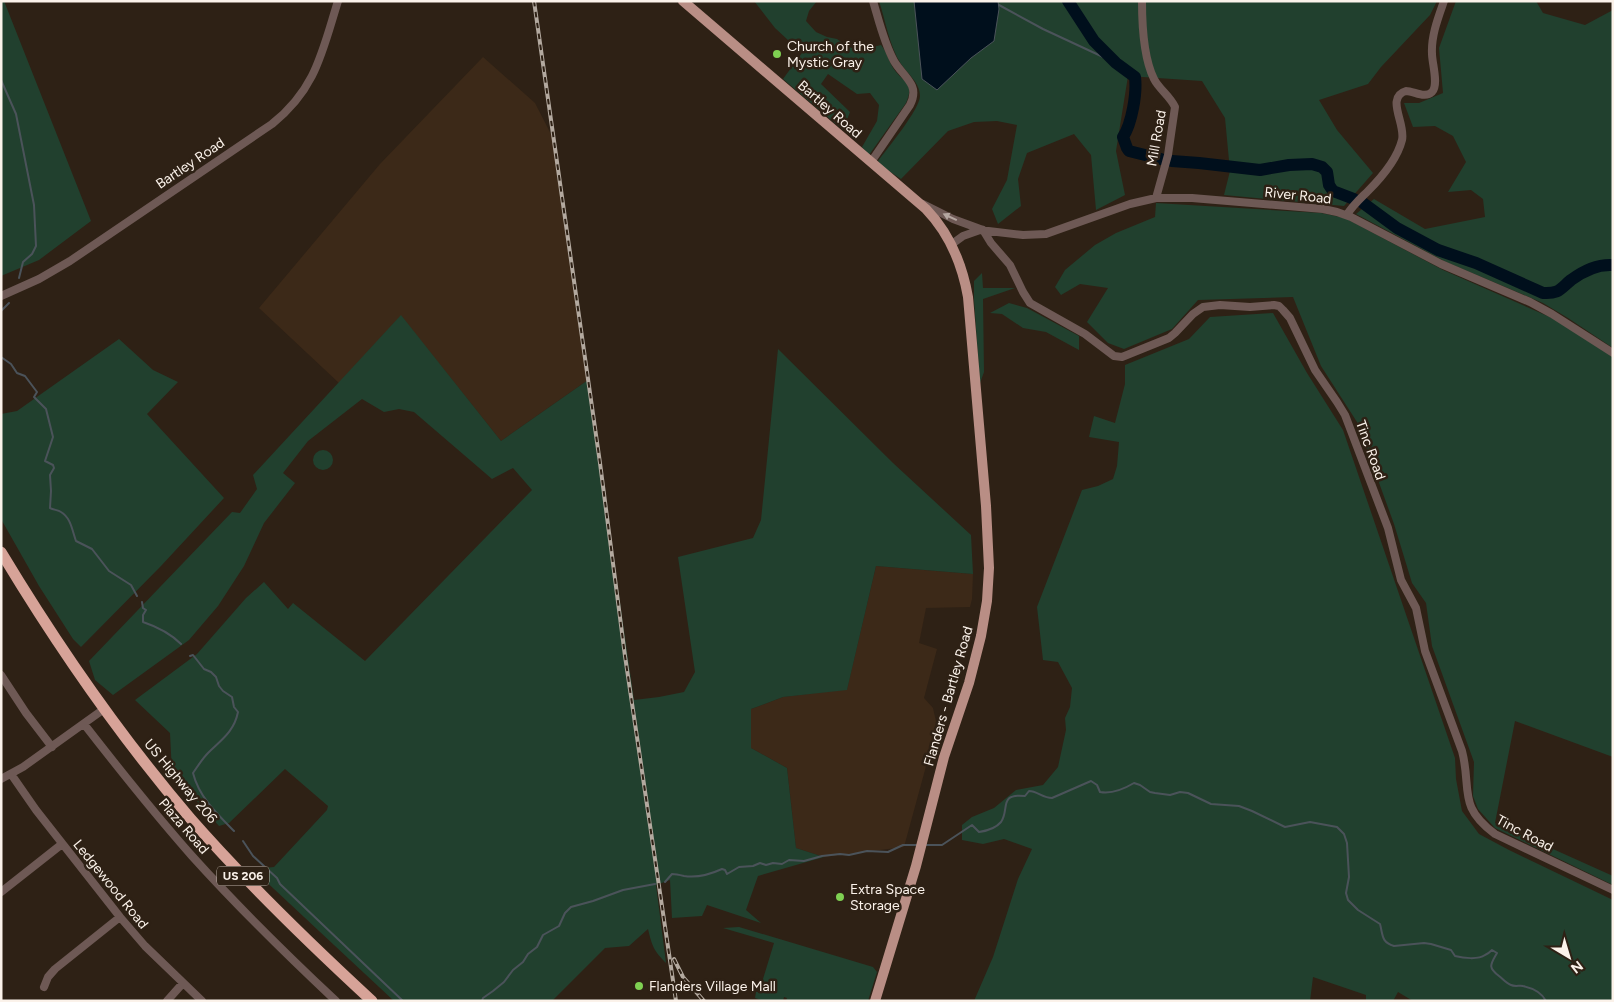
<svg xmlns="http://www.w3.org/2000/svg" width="1614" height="1002" viewBox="0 0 1614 1002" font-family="Figtree,sans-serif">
  <rect width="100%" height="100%" fill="#2e2115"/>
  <!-- built -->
  <path fill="#3c2918" d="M483 57 535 103 556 144 588 380 501 441 401 316 339 383 259 308 380 164Z
    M876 566 973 574 972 599 970 607 926 608 919 643 937 649 924 698 933 708 937 726 904 847 824 857 796 848 787 768 751 748V709L783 697 847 689Z"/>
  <!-- green -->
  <path fill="#21402e" d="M1 1H4L91 221 39 260 1 276Z
    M754 1H817L809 11 806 21 816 32 827 37 837 39 848 47 861 50 881 45C888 53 889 64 896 72 900 77 907 81 909 88 910 93 908 98 906 103L869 155 862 147 877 121 879 105 870 93 857 94 828 74 821 84 850 112 843 130 783 79 802 53 775 28Z
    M879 1H1437L1430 15 1381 67 1368 84 1319 100 1337 130 1373 173 1344 206 1224 195 1230 171 1225 118 1202 81 1128 76 1116 151 1125 195 1096 210 1091 155 1074 134 1027 153 1018 179 1021 206 998 224 992 209 1007 180 1017 125 997 121 974 122 948 131 901 179 883 167 878 161C887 149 920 109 920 96 920 83 908 74 901 64 889 45 886 22 879 1Z
    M1456 1H1536L1543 13 1585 25 1613 10V348L1568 318 1543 303 1446 262 1356 214 1374 199 1425 229 1485 217 1483 199 1471 190 1448 192 1466 162 1453 136 1435 126 1413 127 1404 103H1419L1443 93 1439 48Z
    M1156 203 1321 213 1345 218 1443 270 1552 318 1613 357V757L1515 721 1495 823 1613 876V885L1495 828 1478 809 1473 796 1474 762 1432 646 1426 603 1412 583 1394 524 1357 422 1321 366 1293 297 1198 300 1172 329 1124 349 1108 343 1087 322 1108 288 1080 284 1061 295 1055 287 1065 270 1095 245 1116 233 1155 217Z
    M982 273 983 288H1015L983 299 984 372 980 383 974 300V281Z
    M1009 303 1027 308 1079 336V350L1046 332 1023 328 1002 314 990 313Z
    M1273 313 1307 373 1343 430 1455 758 1456 779 1462 811 1479 834 1509 850 1613 900V1001H1413L1398 992 1393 1001H1366V995L1313 977 1310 1001H974L993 957 1018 879 1032 849 1004 839 983 844 962 840V825L972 817 994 808 1016 790 1043 785 1058 767 1066 730 1065 718 1070 707 1072 688 1058 662 1043 660 1037 607 1082 490 1098 486 1113 479 1117 466 1119 442 1089 437 1094 416 1115 423 1125 384V365L1189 339 1210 317Z
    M401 315 501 441 588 380 634 700 659 697 684 692 695 672 678 557 753 538 761 520 778 349 893 463 971 535 973 574 876 566 847 690 783 697 751 709V748L787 768 796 848 824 857 758 876 746 910 761 923 707 905 702 916 672 918 670 880 656 885 666 963C654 951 652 946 648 929L629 946 605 948 552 1001H394L259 875 264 868 274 867 327 810 328 806 285 769 229 823 219 826 172 773 170 733 135 700 197 654 246 598 264 582 288 609 293 603 365 661 532 490 513 468 492 479 414 412 399 409 384 412 362 399 308 441 283 473 295 483 264 523 244 566 218 606 189 640 113 695 95 680 89 661 232 512 240 513 257 489 253 475Z
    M119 339 153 370 178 382 147 414 224 498 161 566 81 647 73 639 39 586 1 519V414L17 411Z
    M313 460a10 10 0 1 1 20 0a10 10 0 1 1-20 0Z
    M739 927 873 967 877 972 868 1001H786L787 998 784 997 783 1001H764L755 998 756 992H759L774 943 723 928Z"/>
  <!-- water -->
  <path fill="#000f1c" stroke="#4b535a" d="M914 1H998L999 9 994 41 971 58 937 90 922 79Z"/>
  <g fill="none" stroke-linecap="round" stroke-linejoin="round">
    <!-- stream -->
    <path stroke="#4b535a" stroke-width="2" d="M999 5 1043 29 1116 63
      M1 80 16 114 34 205 36 246 32 254 23 262 19 278
      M1 311 9 303
      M1 357 11 364 17 373 25 376 37 392 34 397 46 409 53 437 45 461 53 465 54 468 50 475 51 491 50 508C54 510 58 510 61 512 71 518 72 530 76 541L92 549 109 571 131 585 137 596
      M142 602 143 608 146 610 143 615V622C158 627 170 633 181 644
      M190 656 193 655 204 669 211 672 216 677 219 686 223 691 232 697 234 707 238 712C234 732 221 740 208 753 202 759 198 766 193 773 199 797 217 814 234 831
      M243 841 253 856 277 878 280 884 403 1001
      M925 845H942L972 825 979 832C986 831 996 828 1001 822 1010 809 998 793 1025 796L1029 791C1037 791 1043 798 1052 798L1091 781 1097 785 1100 792C1111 794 1124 789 1134 783L1140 785 1150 792 1155 793 1170 795 1180 792 1188 793 1211 804 1239 806 1252 811 1285 827 1310 822 1337 827 1344 834 1347 843 1349 877 1346 893 1348 900 1358 910 1380 924C1383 935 1381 942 1394 946L1424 943 1431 944 1451 950 1455 956C1463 958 1478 960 1485 955 1488 954 1490 952 1492 950L1497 953C1491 964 1487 967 1499 976 1503 979 1506 983 1511 985 1515 987 1520 985 1523 986 1532 988 1542 993 1546 1001
      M665 882 672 874C676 874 680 875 684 876 696 878 711 874 722 869L725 870 727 874 739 867 753 866 760 863 766 865 773 863 782 864 789 860 804 861 822 856 840 854 849 855 867 851 888 852 903 845H917
      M482 1001 483 998 493 991 504 982 513 970 523 962 528 954 537 947 543 935 559 926 565 913 571 907 593 901 623 890 655 884"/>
    <!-- river -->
    <path stroke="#000f1c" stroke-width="12" d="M1068 1 1094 41 1116 63 1135 77C1137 93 1132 123 1123 137L1127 148 1129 151 1161 159
      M1172 161 1199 163 1260 170 1289 165 1312 164 1322 167 1327 172 1329 185 1333 191 1354 199
      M1363 203 1397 228 1438 250 1476 263 1543 293C1559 294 1560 289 1571 280 1583 271 1598 264 1613 265"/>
    <!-- minor -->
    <path stroke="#6e5955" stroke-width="8" d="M1142 1C1142 24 1144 59 1154 79 1159 89 1170 96 1175 107L1168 155 1156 198
      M871 162 910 105C913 99 915 93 912 86 908 77 899 70 894 61 884 43 879 21 873 1
      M923 204 953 219 983 230
      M1347 215C1352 206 1360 199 1368 191 1382 177 1397 160 1402 140 1406 124 1385 97 1406 91 1414 91 1425 99 1432 92 1439 85 1432 63 1432 54 1431 36 1438 18 1444 1
      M983 230 991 243 1010 265 1023 292 1030 303 1085 334 1114 356 1122 357 1169 338 1175 333 1193 314 1203 307 1220 305 1250 307 1274 305 1279 306 1283 310 1290 318 1315 370 1337 402 1345 415 1388 528 1401 580 1416 608 1425 651 1462 751C1472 789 1457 806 1495 834L1613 890
      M952 244 963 236 980 230 1023 235 1046 234 1130 204 1156 198H1192L1323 209 1337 212 1351 217 1441 264 1530 302 1552 314 1613 353
      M1 296 39 279 70 261 272 124C316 89 322 52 338 1
      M1 675 26 713 52 747
      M84 724C119 769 154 813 192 856 238 907 286 954 336 1001
      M11 774 36 810 120 917 145 946 202 1001
      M1 779 23 767 104 709
      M1 892 62 844
      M44 987 48 977 55 969 120 917
      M167 1001 183 983"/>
    <!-- major -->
    <path stroke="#b98e85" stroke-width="10" d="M683 1 926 209C950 234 962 263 968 297L986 506 989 568 987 601 981 636 969 683 944 757 916 866 875 1001"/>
    <!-- highway -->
    <path stroke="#d7a398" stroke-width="11" d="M1 552C57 645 119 735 190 818 247 883 308 942 372 1001"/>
    <defs>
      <path id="rail" d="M534 1 600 463 625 656 676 1001
        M674 959 683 977 704 1001"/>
    </defs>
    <!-- rail casing -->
    <use href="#rail" stroke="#b3a99f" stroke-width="4"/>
    <!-- rail -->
    <use href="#rail" stroke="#2e2115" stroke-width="2" stroke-dasharray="5.5" stroke-linecap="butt"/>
  </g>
  <!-- one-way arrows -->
  <defs><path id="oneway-solid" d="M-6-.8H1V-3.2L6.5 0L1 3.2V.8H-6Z" transform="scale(1.25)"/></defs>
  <use fill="#b4a6a0" href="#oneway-solid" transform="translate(950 217) rotate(-155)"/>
  <!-- markers -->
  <g fill="#7fd052" stroke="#2e2115" stroke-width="2">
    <circle cx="777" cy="54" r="5"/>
    <circle cx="840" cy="897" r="5"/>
    <circle cx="639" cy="986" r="5"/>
  </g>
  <g text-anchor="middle" stroke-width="5" stroke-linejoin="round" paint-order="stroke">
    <!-- shield labels -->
    <rect fill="#2e2115" stroke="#beb3aa" stroke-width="1" x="217" y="866.5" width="52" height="19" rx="4"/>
    <g font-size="12" font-weight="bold" fill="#fbf2ea">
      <text x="243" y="880">US 206</text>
    </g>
    <!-- poi labels -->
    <g font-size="14" fill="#fbf2ea" stroke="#2e2115" text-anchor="start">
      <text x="787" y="51">Church of the<tspan x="787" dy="16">Mystic Gray</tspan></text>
      <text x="850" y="894">Extra Space<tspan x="850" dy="16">Storage</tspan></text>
      <text x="649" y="991">Flanders Village Mall</text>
    </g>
    <!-- street labels -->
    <g font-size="14" fill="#fbf2ea" stroke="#2e2115">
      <text transform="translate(830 109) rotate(41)" y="5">Bartley Road</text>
      <text transform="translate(1156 138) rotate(-80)" y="5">Mill Road</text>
      <text transform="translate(190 163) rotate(-34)" y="5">Bartley Road</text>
      <text transform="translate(1298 195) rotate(6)" y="5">River Road</text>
      <text transform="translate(1371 450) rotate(70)" y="5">Tinc Road</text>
      <text transform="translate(948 696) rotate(-74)" y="5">Flanders - Bartley Road</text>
      <text transform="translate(181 781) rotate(50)" y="5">US Highway 206</text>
      <text transform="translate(184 826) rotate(49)" y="5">Plaza Road</text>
      <text transform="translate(1525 833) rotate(28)" y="5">Tinc Road</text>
      <text transform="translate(111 884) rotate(51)" y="5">Ledgewood Road</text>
    </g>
  </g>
  <!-- border -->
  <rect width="1614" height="1002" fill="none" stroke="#fbf2ea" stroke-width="5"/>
  <!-- north arrow -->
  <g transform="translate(1569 957) rotate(142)" stroke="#2e2115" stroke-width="4" paint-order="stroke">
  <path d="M0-4L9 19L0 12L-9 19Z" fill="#fbf2ea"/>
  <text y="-8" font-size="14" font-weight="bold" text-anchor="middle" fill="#fbf2ea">N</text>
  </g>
</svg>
